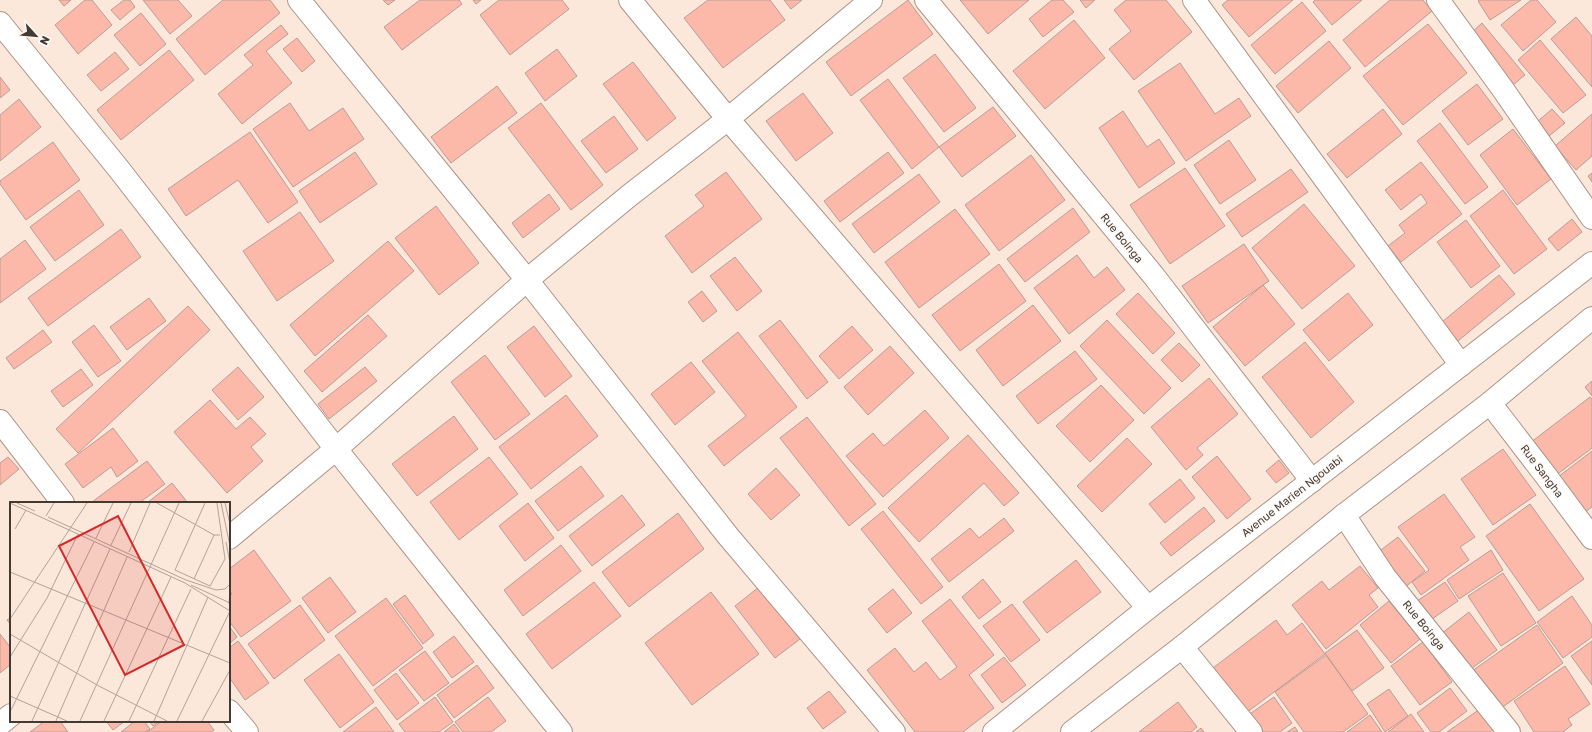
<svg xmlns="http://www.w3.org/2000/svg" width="1592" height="732" viewBox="0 0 1592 732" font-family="'Golos Text',sans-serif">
  <rect width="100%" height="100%" fill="#fce8db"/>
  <!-- building -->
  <path fill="#fcb8a9" stroke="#ba9d97" d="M59 0H71L64 6Z
    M85 0H92L112 25 78 54 55 25Z
    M124 0H130L135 7 120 20 111 10Z
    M143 0H178L192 16 170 34Z
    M223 0H270L280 13 205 75 176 39Z
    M383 0H395L388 5Z
    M420 0H459L462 4 402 50 384 27Z
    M473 0H481L476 4Z
    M499 0H562L569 9 510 55 480 15Z
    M708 0H770L785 20 723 68 684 18Z
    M784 0H802L791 9Z
    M908 0 933 34 851 96 826 62Z
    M960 0H1029L988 34Z
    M1052 0H1063L1074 12 1043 37 1029 19Z
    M1080 0H1095L1086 8Z
    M1126 0H1166L1192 32 1134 80 1109 49 1131 31 1114 10Z
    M1228 0H1293L1249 37 1222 5Z
    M1315 0H1362L1332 25 1313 2Z
    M1390 0H1423L1432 11 1365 67 1343 40Z
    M1479 0H1521L1490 20 1478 1Z
    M1531 0H1537L1556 22 1523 51 1501 25Z
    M1302 2 1326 31 1275 74 1251 45Z
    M141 13 166 44 140 66 114 35Z
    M1576 17 1592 36V87L1551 39Z
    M1074 20 1105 58 1045 109 1013 71Z
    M1482 23 1525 75 1513 85 1470 34Z
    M1428 24 1467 73 1403 125 1363 76Z
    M281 25 288 34 266 51 292 83 242 124 218 94 253 65 244 55Z
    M297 38 315 61 302 72 283 49Z
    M1540 40 1586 95 1563 113 1518 60Z
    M1329 41 1351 68 1298 113 1276 86Z
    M557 49 577 76 545 101 525 73Z
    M169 50 194 80 121 140 97 110Z
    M115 52 129 69 101 91 87 75Z
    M935 54 976 108 944 132 903 78Z
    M633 62 676 118 647 141 603 84Z
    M1180 63 1215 114 1239 98 1251 116 1186 161 1138 91Z
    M0 77 10 90 0 98Z
    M888 79 939 147 912 169 860 100Z
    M1477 84 1503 119 1468 145 1442 111Z
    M497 86 517 113 451 163 431 137Z
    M803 93 833 133 796 161 766 121Z
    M19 99 41 127 0 161V115Z
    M290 103 309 131 343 108 364 139 293 187 253 129Z
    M541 103 603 185 571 210 508 128Z
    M993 107 1016 136 962 177 939 147Z
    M1383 109 1402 134 1347 178 1327 154Z
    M1552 109 1565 123 1549 136 1537 122Z
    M1123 111 1147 147 1159 139 1175 163 1139 188 1099 128Z
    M1592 114V156L1576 170 1555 146Z
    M614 116 638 149 606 173 581 141Z
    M1440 123 1488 187 1465 204 1417 141Z
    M1513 129 1551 179 1517 205 1480 155Z
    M250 132 298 202 268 223 238 180 186 216 168 189Z
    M1229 140 1256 180 1220 204 1194 165Z
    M53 142 80 180 26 220 0 184V181Z
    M355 152 377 184 320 223 299 191Z
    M888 152 904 173 840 222 824 201Z
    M1031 155 1065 200 999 251 965 205Z
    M1421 162 1462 214 1401 262 1388 246 1405 233 1399 225 1427 203 1421 194 1401 210 1385 190Z
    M1185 168 1225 226 1170 264 1130 205Z
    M1291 169 1308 192 1242 237 1226 214Z
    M726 172 762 219 692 273 665 236 704 206 695 195Z
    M1592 173V182L1588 176Z
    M919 174 940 202 874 253 852 224Z
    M79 190 104 225 55 261 30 227Z
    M1503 190 1547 249 1514 274 1470 216Z
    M549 194 560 209 523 238 512 223Z
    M1304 204 1355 266 1302 309 1252 248Z
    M436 206 479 263 439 295 395 238Z
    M1073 208 1090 232 1025 282 1007 259Z
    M955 209 990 254 919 308 885 262Z
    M300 212 334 261 277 301 243 251Z
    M1572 219 1582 232 1558 251 1548 239Z
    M1466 220 1500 266 1471 288 1437 242Z
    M121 229 141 257 48 326 28 298Z
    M25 240 46 269 0 303V259Z
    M388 241 414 271 315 356 290 325Z
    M1244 244 1269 281 1208 323 1182 286Z
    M1077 255 1094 278 1107 267 1125 290 1069 334 1034 288Z
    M735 257 762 291 737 311 710 276Z
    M999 264 1026 301 960 351 932 315Z
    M1499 275 1515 294 1458 341 1442 322Z
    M1263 285 1295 324 1245 366 1213 327Z
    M702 291 717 311 703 322 688 302Z
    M1138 293 1175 333 1153 354 1116 314Z
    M1348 293 1373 325 1329 361 1303 330Z
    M149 298 166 321 127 350 110 327Z
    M1033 305 1061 341 1003 386 976 350Z
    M188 306 210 330 78 453 56 429Z
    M368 315 387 336 322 392 304 371Z
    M780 320 828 382 807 399 759 336Z
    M1107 320 1171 388 1144 414 1080 346Z
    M94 325 121 361 98 377 72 342Z
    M534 326 572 376 545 397 507 347Z
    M852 326 873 350 839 379 819 356Z
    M43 330 52 342 14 369 6 358Z
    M738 332 797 407 724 466 708 446 746 416 702 361Z
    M1305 342 1354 402 1311 438 1262 377Z
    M1179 343 1200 365 1182 382 1161 360Z
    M890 346 914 373 868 415 844 387Z
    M1075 351 1097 379 1038 424 1016 396Z
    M485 355 530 414 495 440 451 382Z
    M691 362 715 392 675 425 651 394Z
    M238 367 264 397 238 420 212 390Z
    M365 367 377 381 329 419 318 404Z
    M81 369 93 385 63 407 51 391Z
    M1209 378 1238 414 1197 448 1203 455 1186 470 1151 427Z
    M1592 381V396L1585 387Z
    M1101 385 1134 420 1090 462 1056 426Z
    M566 395 598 436 531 489 499 447Z
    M1590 397 1592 399V448L1551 479 1526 446Z
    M210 400 236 429 250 417 266 434 251 447 263 461 227 493 174 432Z
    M925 410 949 438 883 497 846 456 873 433 884 446Z
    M454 416 478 449 417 496 392 464Z
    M807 417 876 504 849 526 780 438Z
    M113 428 138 461 117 477 111 467 83 488 65 464Z
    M968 435 1019 493 1004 506 984 483 919 542 888 508Z
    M1127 438 1152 464 1102 512 1077 486Z
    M1503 449 1536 495 1493 525 1461 479Z
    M1592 451V507L1581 515 1554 480Z
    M1217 456 1251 499 1227 519 1192 477Z
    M8 457 19 469 0 485V463Z
    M489 457 518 494 459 540 430 502Z
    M1279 460 1289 473 1276 483 1266 471Z
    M147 461 165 484 139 503H93L92 502Z
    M581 466 604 496 558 531 535 501Z
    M776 468 800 495 771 520 748 494Z
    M1180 479 1195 498 1165 523 1149 504Z
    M172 483 188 503H147Z
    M1444 494 1475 537 1460 547 1469 560 1421 595 1412 582 1429 570 1398 527Z
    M622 495 645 525 592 566 569 536Z
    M528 503 554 538 525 561 499 526Z
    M1530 504 1584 579 1539 611 1486 536Z
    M1204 507 1215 521 1171 556 1160 543Z
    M883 511 943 587 921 604 861 529Z
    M678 513 704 549 629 607 602 572Z
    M1004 518 1014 531 949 582 931 559 970 528 979 538Z
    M1398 537 1425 571 1404 588 1377 553Z
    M561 545 581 571 523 616 504 590Z
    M254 550 291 601 241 637 229 621V596L232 594 229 590V569Z
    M1491 550 1503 570 1459 599 1447 580Z
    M1076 560 1101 592 1047 633 1023 602Z
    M1360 566 1378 588 1369 595 1378 607 1326 649 1292 605 1322 581 1329 590Z
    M1503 573 1536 623 1501 646 1468 596Z
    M330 577 356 612 328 633 302 598Z
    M983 579 1001 602 979 619 962 597Z
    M594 582 621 616 552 669 526 634Z
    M1445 582 1458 601 1429 621 1417 601Z
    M759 587 800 639 775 658 735 606Z
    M893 589 912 613 887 633 868 609Z
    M711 592 759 654 692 705 645 643Z
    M405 595 434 635 423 644 393 604Z
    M1572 596 1592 625V637L1563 658 1537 622Z
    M386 598 423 648 373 686 335 636Z
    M950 599 994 655 969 675 994 708 963 732H915L867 670 895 648 914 672 926 662 940 680 957 667 922 621Z
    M1389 601 1420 639 1391 663 1360 625Z
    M1012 604 1040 640 1011 662 983 626Z
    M300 605 325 640 274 679 248 644Z
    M1469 612 1497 650 1468 671 1441 634Z
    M11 617V625L7 620Z
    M1276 620 1287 635 1302 623 1325 654 1246 713 1213 668Z
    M1537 625 1563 663 1500 709 1472 671Z
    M229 626 237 637 229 644Z
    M1357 630 1384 668 1352 691 1325 653Z
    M0 634 11 648V664L0 673Z
    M454 636 474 662 452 678 433 652Z
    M238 641 269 683 245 700 229 677V648Z
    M1592 641V685L1571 656Z
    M1423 642 1452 682 1420 705 1391 666Z
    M425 651 449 683 424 701 399 670Z
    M339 654 374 702 340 728 304 680Z
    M1326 655 1368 714 1343 732H1304L1275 692Z
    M1004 657 1026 685 1002 703 981 675Z
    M477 665 494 688 454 718 437 695Z
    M1565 666 1590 704 1568 719 1572 725 1563 732H1534L1514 701Z
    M396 673 419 703 397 720 374 690Z
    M1450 688 1467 711 1439 732H1431L1417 713Z
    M1389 689 1408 716 1385 732 1367 704Z
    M829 691 846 712 823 729 807 708Z
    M435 697 453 722 439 732H405L399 724Z
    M488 697 506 721 491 732H463L455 722Z
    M1274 697 1292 723 1280 732H1254L1244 718Z
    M1178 702 1197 727 1191 732H1139Z
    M376 707 394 732H343Z
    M1480 709 1494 729 1490 732H1447Z
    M1411 714 1424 732H1388Z
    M1370 715 1382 732H1347Z
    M45 721H60L68 732H30Z
    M106 721H125L113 730Z
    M135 721H144L150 729 145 732H121Z
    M149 721H160L153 726Z
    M162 721H207L214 730 211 732H147Z
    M454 724 460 732H444Z
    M1295 727 1298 732H1287Z
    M1201 728 1204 732H1196Z"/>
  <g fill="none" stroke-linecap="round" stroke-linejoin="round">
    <defs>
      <path id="minor" d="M299 0 527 280 728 536 894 732
        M630 0 728 119 1148 608
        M926 0 1153 275 1312 481
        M1194 0 1461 365
        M1438 0 1502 88 1592 218
        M0 23 118 168 336 449 561 732
        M1490 403 1546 476 1592 538
        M0 421 63 503
        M1344 515 1385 577 1509 732
        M229 538 336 449 527 280 630 195 728 119 871 0
        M1182 647 1251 732
        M229 711 247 732
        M0 724 11 715"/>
      <path id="major" d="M994 732 1148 608 1592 263
        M1072 732 1182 647 1344 515 1490 403 1592 318"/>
    </defs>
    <!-- minor casing -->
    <use href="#minor" stroke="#ab9485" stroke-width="24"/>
    <!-- major casing -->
    <use href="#major" stroke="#ab9485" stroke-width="24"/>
    <!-- minor -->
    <use href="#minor" stroke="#fff" stroke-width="22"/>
    <!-- major -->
    <use href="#major" stroke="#fff" stroke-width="22"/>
  </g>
  <g text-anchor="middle" stroke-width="3" stroke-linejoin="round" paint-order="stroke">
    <!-- street labels -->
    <g font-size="11" fill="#433a33" stroke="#fef9f5">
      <text transform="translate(1122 238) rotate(51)" y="4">Rue Boinga</text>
      <text transform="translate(1542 471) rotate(53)" y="4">Rue Sangha</text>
      <text transform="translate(1292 496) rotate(-38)" y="4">Avenue Marien Ngouabi</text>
      <text transform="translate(1424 625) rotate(51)" y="4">Rue Boinga</text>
    </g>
  </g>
  <!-- overview -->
  <g transform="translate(10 502)">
    <rect width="220" height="220" fill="#fce8db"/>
    <path fill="none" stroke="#b2a298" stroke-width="1" d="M0 1 175 81M7 1 25 9M147 1 204 33H210M195 1 165 68 200 84 215 57 207 1M211 1 220 44M215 1 220 22M36 14 44 1M38 15 176 78M5 27 16 8M86 36 103 1M216 40 220 61M101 43 121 1M119 50 140 1M0 70 220 161M184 77 204 33M176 78 206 88 215 87 220 82M175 81 220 109M181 83 220 101M219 102 220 89M0 117 77 1M0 132 87 183 157 219M0 155 37 96 68 32M0 194 57 219M0 210 84 40M22 219 100 47M46 219 117 55M70 219 169 1M94 219 161 75M119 219 181 87M144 219 198 95M167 219 220 109M192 219 220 168"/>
    <path fill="#d62828" fill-opacity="0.15" stroke="#d62828" stroke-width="2" d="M108 14 174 143 115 173 49 44Z"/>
    <rect width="220" height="220" fill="none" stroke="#433a33" stroke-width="2"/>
  </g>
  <!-- north arrow -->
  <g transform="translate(36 36) rotate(117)" stroke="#fef9f5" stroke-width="3" paint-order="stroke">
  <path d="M0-3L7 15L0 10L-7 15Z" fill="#433a33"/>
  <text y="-6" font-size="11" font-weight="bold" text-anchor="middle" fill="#433a33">N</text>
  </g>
</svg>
